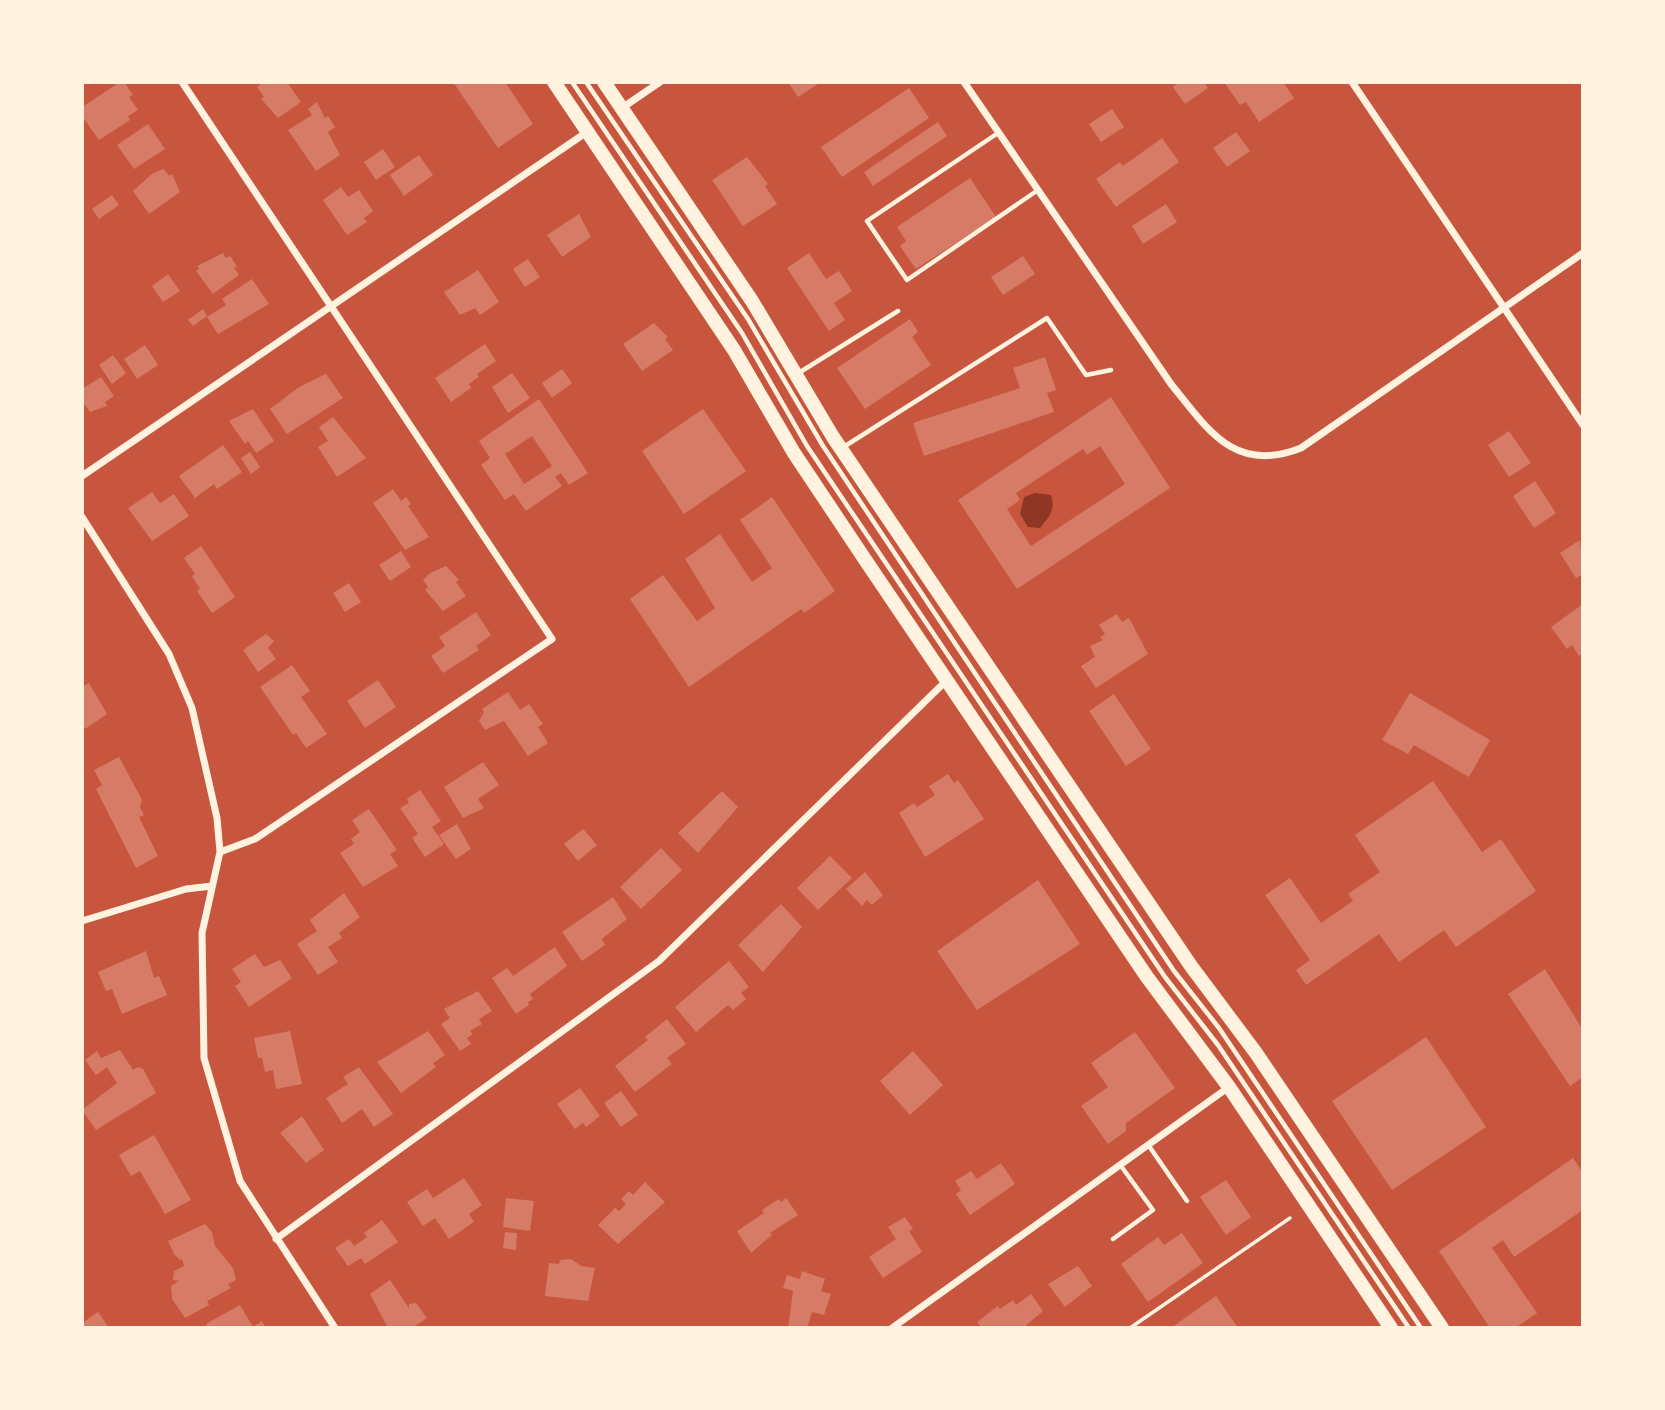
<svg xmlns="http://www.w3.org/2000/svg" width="1665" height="1410" viewBox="0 0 1665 1410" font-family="Raleway,sans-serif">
  <rect width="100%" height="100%" fill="#c8553d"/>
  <!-- water -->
  <path fill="#8f3625" d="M1035 493 1051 495C1056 510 1049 517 1040 528L1028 527 1020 514 1024 497Z"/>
  <!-- building -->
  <path fill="#d67c66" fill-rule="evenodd" d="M120 82H124L133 95 129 97 138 110 128 116 130 120 99 140 82 116V107Z
    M264 82H287L301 102 278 118 261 99 264 97 257 87Z
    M453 82H505L533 124 498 148Z
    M788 82H821L798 97Z
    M1179 82H1204L1208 88 1185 104 1173 87Z
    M1224 82H1283L1294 98 1259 122 1246 102 1240 105Z
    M909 88 929 118 842 177 821 147Z
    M317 102 325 118 328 116 335 127 328 132 340 155 316 171 288 130 312 115 308 109Z
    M1112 109 1124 127 1101 142 1089 124Z
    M938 122 947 136 873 186 864 172Z
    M148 124 165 149 134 169 117 145Z
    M1236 132 1250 151 1227 167 1213 148Z
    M1162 138 1179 162 1116 207 1096 179 1120 162 1123 166Z
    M383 149 395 167 376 180 364 162Z
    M419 155 433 175 404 196 390 175Z
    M747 157 768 184 765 186 777 204 743 226 712 180Z
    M164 169 169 176 172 174 180 192 149 214 133 191 153 173Z
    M970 178 996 217 916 269 900 246 906 241 897 227Z
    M341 187 348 197 359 190 373 211 364 218 367 222 347 235 323 200Z
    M112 195 119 205 99 219 92 209Z
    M1166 204 1177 222 1143 244 1132 226Z
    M579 214 591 237 562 257 547 235Z
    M223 253 226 258 230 256 237 266 234 268 239 275 213 294 196 271 199 269 197 266Z
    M809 253 826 279 839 271 852 291 834 303 845 320 829 331 787 268Z
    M1023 256 1035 274 1003 295 991 277Z
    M528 259 540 277 525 287 513 269Z
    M478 270 499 302 480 315 475 308 460 315 444 292Z
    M168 274 180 291 163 302 152 286Z
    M252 279 269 304 218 334 207 317 226 305 222 299Z
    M203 309 207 316 193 326 188 320Z
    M910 319 918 332 912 337 931 365 865 409 837 368Z
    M654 323 668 337 665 339 673 350 642 371 623 344Z
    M485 344 496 361 477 374 479 377 469 384 471 388 451 402 435 378Z
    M145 345 158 365 137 379 124 359Z
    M113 355 126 373 112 384 99 365Z
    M1045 357 1056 390 1047 393 1054 412 924 456 913 423 1020 388 1013 368Z
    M562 369 572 383 552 398 542 383Z
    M512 373 530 398 508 413 492 387Z
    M326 374 343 398 287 434 270 409 299 387Z
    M101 377 114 396 105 402 107 406 90 412 82 401V389Z
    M1111 397 1170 488 1017 589 958 500ZM1100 446 1125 484 1031 546 1007 509 1020 500 1016 493 1083 449 1087 455Z
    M539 399 588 473 569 485 561 473 555 477 562 486 526 511 514 494 505 500 481 465 490 458 479 441ZM532 436 552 466 524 484 505 454Z
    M253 409 274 441 256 453 248 441 245 444 229 421Z
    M703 409 746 471 684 514 642 451Z
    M333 417 366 458 337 477 318 447 328 441 319 427Z
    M1509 431 1531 463 1509 477 1488 445Z
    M223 445 242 472 217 489 214 484 195 498 179 476Z
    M250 452 260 467 251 474 241 458Z
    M1535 481 1556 513 1534 528 1513 496Z
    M393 489 401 501 406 497 411 504 408 506 429 537 405 550 373 503Z
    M152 492 160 503 174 494 189 516 152 541 128 508Z
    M772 497 835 591 804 613 801 609 689 687 630 599 663 575 697 621 715 608 685 559 720 534 752 582 772 568 740 520Z
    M1580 540 1583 574 1576 578 1560 553Z
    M201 546 235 597 212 613 197 591 200 589 192 576 195 574 184 558Z
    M401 551 411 567 390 581 379 565Z
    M446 566 459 580 456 582 466 596 443 611 425 590 428 587 423 580 430 573Z
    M349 583 361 602 345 612 333 593Z
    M1583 604V653L1579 656 1572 645 1567 649 1551 627Z
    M476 612 491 635 476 646 479 650 443 673 431 656 445 646 439 637Z
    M1117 614 1122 622 1129 618 1148 654 1096 688 1081 666 1095 657 1090 646 1103 640 1100 637 1105 634 1099 625Z
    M266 634 274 641 268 648 276 659 258 672 243 650Z
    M292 665 310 691 301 697 327 734 306 748 296 733 293 735 260 687Z
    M378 680 396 707 365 728 347 701Z
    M89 683 107 714 85 729 82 724V687Z
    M508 692 520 710 529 704 543 724 538 727 548 743 528 756 504 721 485 730 479 721 484 712 482 709Z
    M1410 693 1490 740 1469 777 1414 745 1408 754 1382 740Z
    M1114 694 1151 749 1126 766 1089 711Z
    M119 757 142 800 140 807 144 815 139 817 158 856 136 868 96 789 102 785 94 770Z
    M483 762 499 785 478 799 484 808 463 818 444 787Z
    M948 774 954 783 958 780 984 819 925 857 899 813 914 803 917 807 935 795 929 786Z
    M1433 781 1482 852 1501 839 1536 891 1456 947 1444 930 1399 962 1379 934 1306 985 1296 970 1310 960 1265 895 1290 878 1321 923 1353 901 1348 894 1380 872 1355 835Z
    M420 790 441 821 432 827 444 844 425 857 412 838 418 834 400 808 409 803 407 799Z
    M722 791 738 807 698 853 678 833Z
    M369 809 397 850 390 854 398 866 363 887 340 853 354 844 351 839 360 832 352 820Z
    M457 824 471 849 456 859 439 835Z
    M583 829 597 845 578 861 564 844Z
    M661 848 682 870 641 909 620 887Z
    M830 856 852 878 818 910 797 888Z
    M865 872 883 895 872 905 867 900 862 906 846 889Z
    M1038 880 1080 944 977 1010 937 951Z
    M344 893 360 917 339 933 342 938 328 947 338 962 318 975 297 944 317 931 310 920Z
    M613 897 627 919 602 939 605 945 582 961 562 932Z
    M781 904 802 927 763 972 738 945Z
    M555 947 567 966 530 994 533 999 528 1002 529 1005 516 1014 492 978 507 968 513 976Z
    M146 951 154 978 159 976 167 995 122 1014 112 989 106 991 98 972Z
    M255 954 264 967 280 960 292 978 249 1007 235 986 241 982 232 969Z
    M729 961 749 987 741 993 746 999 733 1010 728 1005 696 1032 675 1007Z
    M1545 969 1583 1030V1077L1570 1086 1508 994Z
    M478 991 492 1011 479 1019 482 1024 470 1031 473 1034 467 1038 471 1044 460 1051 441 1024 450 1018 444 1009Z
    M667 1019 686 1044 667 1058 672 1064 635 1092 615 1066 648 1040 645 1037Z
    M290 1031 302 1084 276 1089 273 1070 265 1072 262 1058H258L254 1038Z
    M428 1031 445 1055 433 1063 436 1067 401 1093 377 1062Z
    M1135 1032 1175 1088 1126 1123V1131L1108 1144 1081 1106 1108 1087 1091 1063Z
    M1426 1037 1486 1127 1392 1190 1332 1101Z
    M120 1050 133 1070 138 1067 143 1069 156 1093 96 1130 82 1110 117 1083 107 1067 96 1075 85 1060 97 1051 101 1058Z
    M913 1051 943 1085 910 1115 880 1081Z
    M359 1067 393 1114 374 1127 362 1109 342 1123 326 1098 348 1084 343 1077Z
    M580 1088 600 1116 586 1127 583 1123 575 1129 557 1104Z
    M621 1091 638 1115 621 1127 604 1103Z
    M302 1116 324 1150 306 1163 280 1133Z
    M154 1135 191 1200 165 1214 140 1171 131 1176 119 1155Z
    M1573 1158 1583 1173V1210L1514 1257 1503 1240 1492 1248 1537 1313 1515 1328H1490L1439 1251Z
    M1001 1163 1015 1184 970 1215 956 1194 961 1190 955 1181 971 1171 977 1179Z
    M464 1178 482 1205 469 1214 474 1222 449 1239 435 1218 423 1226 407 1202 427 1189 433 1198Z
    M1226 1180 1251 1217 1226 1235 1200 1197Z
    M645 1182 665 1202 618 1244 598 1225 615 1208 619 1211 626 1204 621 1199 629 1191 633 1195Z
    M506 1198 534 1201 530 1231 503 1227Z
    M786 1198 798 1215 770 1233 772 1235 751 1253 737 1231 764 1213 762 1210 779 1199 781 1202Z
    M905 1217 913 1229 909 1231 922 1252 883 1278 869 1257 896 1239 888 1227Z
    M382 1220 398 1242 365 1264 361 1258 348 1266 335 1248 349 1239 354 1246 367 1237 364 1233Z
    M205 1224 212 1232 215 1246 233 1268 236 1280 228 1284 231 1288 207 1301 209 1305 185 1318 172 1299 171 1286 179 1281 173 1280 174 1271 184 1266 182 1259 180 1260 174 1254 168 1241Z
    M505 1232 517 1233 516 1250 503 1248Z
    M1182 1233 1203 1263 1148 1302 1121 1264 1158 1237 1164 1245Z
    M571 1259 581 1266 595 1268 588 1301 545 1296 549 1263 559 1264 560 1260Z
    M1078 1266 1092 1286 1065 1307 1048 1284Z
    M802 1271 825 1279 821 1291 831 1294 824 1315 812 1312 807 1328H788L793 1291 783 1288 787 1275 800 1279Z
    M390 1280 409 1308V1304L416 1303 427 1318 412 1328H388L370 1294Z
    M1031 1294 1043 1311 1023 1328H982L977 1322 998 1306 1000 1309 1013 1300 1016 1305Z
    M1216 1296 1238 1328H1171Z
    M240 1305 253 1327 262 1321 266 1328H208L206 1324Z
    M98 1312 109 1328H82V1323Z"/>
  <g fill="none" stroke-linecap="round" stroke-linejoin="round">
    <!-- path -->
    <path stroke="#fff3e0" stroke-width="3.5" d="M1130 1328 1290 1218"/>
    <!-- service -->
    <path stroke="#fff3e0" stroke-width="4.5" d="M572 82 742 333 807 446 1165 977 1218 1045 1409 1328
      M586 82 748 319 823 446 1174 971 1219 1028 1421 1328
      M998 133 867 221 907 280 1038 190
      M797 374 898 311
      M842 448 1047 318 1086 375 1111 370
      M1149 1146 1187 1201
      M1113 1239 1153 1210 1121 1166"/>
    <!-- minor -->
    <path stroke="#fff3e0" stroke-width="7" d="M182 82 552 639 255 839 220 852
      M964 82 1171 384C1209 431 1235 474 1301 448L1583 253
      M1352 82 1583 425
      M622 108 660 82
      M82 476 587 132
      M82 517 169 654 192 708 217 818 220 852 202 933 204 1058 240 1181 335 1328
      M82 921 186 889 212 886
      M276 1239 659 961 946 681
      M892 1328 1229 1087"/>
    <!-- primary -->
    <path stroke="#fff3e0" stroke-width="14" d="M554 82 734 350 794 453 866 561 1147 977 1229 1087 1391 1328
      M604 82 752 301 833 437 1191 966 1256 1053 1442 1328"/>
  </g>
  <!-- border -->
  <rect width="1665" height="1410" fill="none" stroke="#fff3e0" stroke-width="168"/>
</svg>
